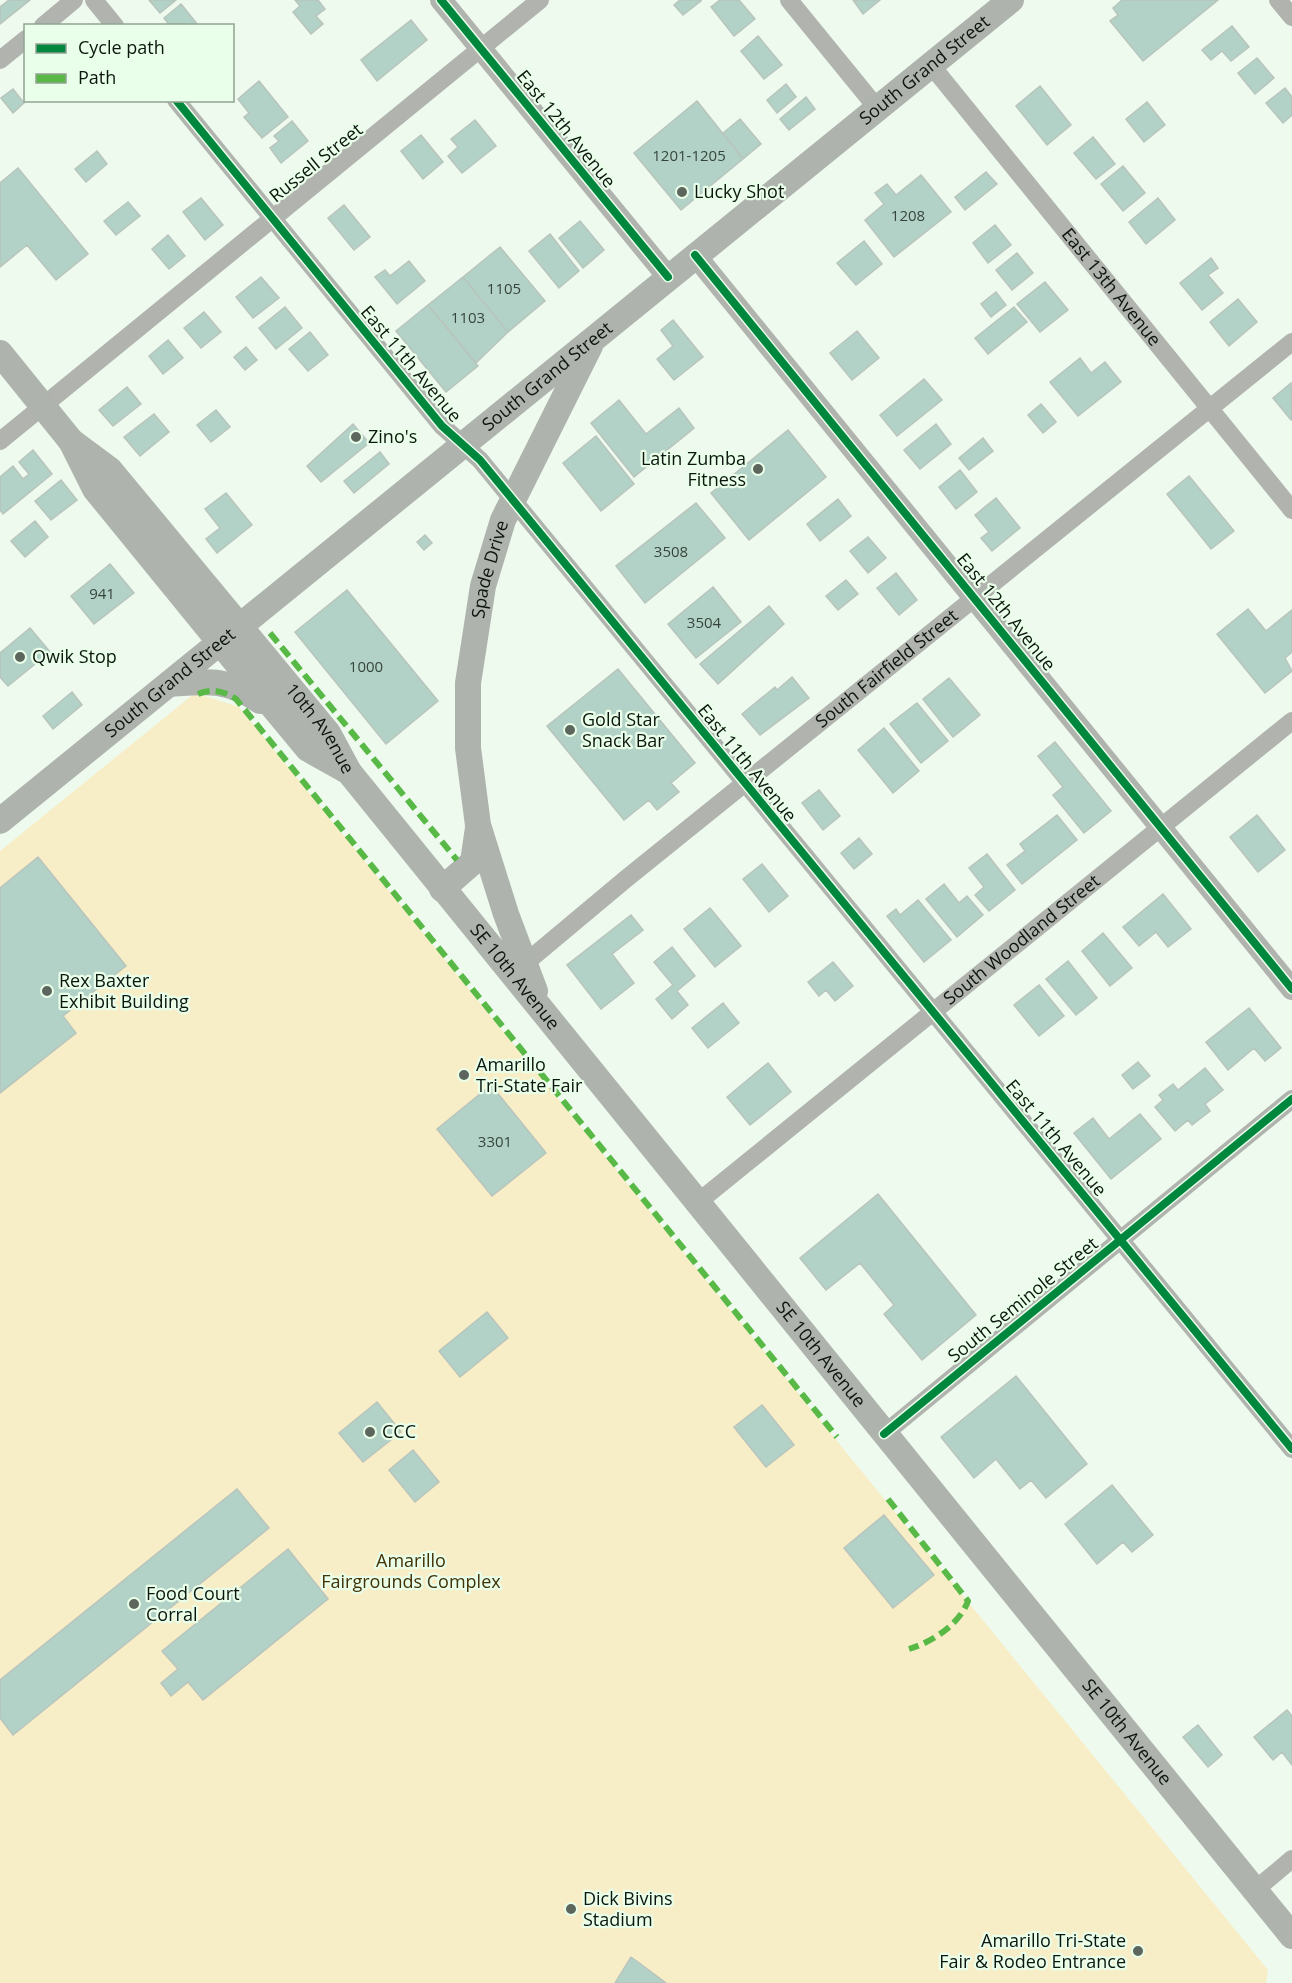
<svg xmlns="http://www.w3.org/2000/svg" width="1292" height="1983" viewBox="0 0 1292 1983" font-family="'Open Sans',sans-serif">
  <rect width="100%" height="100%" fill="#eefaee"/>
  <!-- green -->
  <path fill="#f7eec7" d="M195 693 239 707 1268 1970 1266 1983H0V851Z"/>
  <!-- building -->
  <path fill="#b3d2c7" stroke="#b8c4bc" stroke-width="1.5" d="M9 0H30L0 24V7Z
    M149 0H176L160 13Z
    M295 0H318L325 9 316 16 323 24 311 34 293 12 300 6Z
    M680 0H701V1L683 15 674 5Z
    M720 0H739L755 19 734 36 711 7Z
    M853 0H880L863 14Z
    M1122 0H1218L1143 61 1110 21 1118 15 1113 8Z
    M181 4 198 25 196 26H170L164 18Z
    M411 20 427 40 377 81 361 60Z
    M1232 26 1249 47 1231 61 1222 51 1211 60 1202 50Z
    M758 36 782 65 764 79 741 51Z
    M1257 58 1274 78 1255 94 1238 73Z
    M259 81 288 117 262 138 244 117 249 113 238 99Z
    M786 84 796 97 777 113 767 100Z
    M1040 86 1071 125 1047 145 1016 106Z
    M1285 88 1292 97V115L1283 123 1266 103Z
    M13 89 24 103 13 113 1 98Z
    M806 97 815 109 789 130 780 119Z
    M697 101 743 159 681 210 634 153Z
    M1147 102 1165 125 1144 142 1126 119Z
    M740 119 761 144 743 159 723 133Z
    M475 120 496 146 462 173 448 156 458 147 451 139Z
    M292 121 308 141 281 163 270 148 279 141 274 136Z
    M421 135 443 162 423 179 401 151Z
    M1093 137 1115 164 1096 179 1074 153Z
    M97 151 107 164 86 182 75 169Z
    M1123 166 1145 193 1123 211 1101 184Z
    M18 168 88 254 56 280 27 245 0 267V183Z
    M986 172 997 184 965 210 955 197Z
    M921 175 951 212 894 257 865 220 884 204 875 193 887 184 896 195Z
    M201 198 223 225 205 240 183 212Z
    M1158 198 1175 220 1146 244 1129 222Z
    M128 202 140 216 116 235 104 221Z
    M344 205 370 237 354 250 328 218Z
    M580 221 604 250 583 268 559 238Z
    M995 225 1011 245 988 263 973 243Z
    M550 234 579 271 559 288 529 251Z
    M168 235 185 256 169 269 152 249Z
    M864 241 882 264 856 285 837 263Z
    M500 247 545 301 508 332 463 277Z
    M1017 253 1033 273 1012 290 996 270Z
    M1211 258 1218 268 1208 275 1223 293 1202 310 1180 283Z
    M409 261 425 281 397 304 375 277 385 270 390 276Z
    M261 277 279 298 253 318 236 297Z
    M463 277 508 332 476 363 428 305Z
    M1045 282 1068 310 1040 332 1017 304Z
    M996 292 1006 305 991 317 981 304Z
    M1238 299 1257 322 1229 346 1210 322Z
    M428 305 478 366 446 392 396 331Z
    M285 307 302 328 276 349 259 328Z
    M1014 307 1027 322 988 354 975 338Z
    M204 312 221 332 201 348 184 328Z
    M673 320 703 357 674 380 657 359 673 346 661 330Z
    M857 331 879 358 852 380 830 353Z
    M310 332 328 355 308 371 289 349Z
    M168 340 183 358 163 374 149 356Z
    M246 347 257 360 245 370 234 357Z
    M1080 358 1091 373 1105 362 1121 382 1078 416 1050 382Z
    M924 379 942 400 897 436 880 415Z
    M1291 383 1292 419 1291 420 1273 398Z
    M127 387 141 404 113 426 99 410Z
    M619 400 646 434 679 408 694 428 634 477 591 423Z
    M1041 404 1056 422 1043 433 1028 415Z
    M216 410 230 427 211 442 197 425Z
    M154 414 169 432 140 456 124 437Z
    M353 424 369 443 321 482 307 466Z
    M936 424 951 444 920 469 904 450Z
    M788 430 826 477 749 540 711 493Z
    M596 436 634 484 601 511 563 463Z
    M983 438 993 451 969 470 959 458Z
    M33 450 52 474 3 514 0 510V477L13 466 23 479 29 474 19 462Z
    M380 452 389 464 354 493 344 481Z
    M960 470 977 492 956 509 939 487Z
    M1189 476 1234 531 1211 549 1167 494Z
    M61 480 77 500 51 520 35 501Z
    M226 493 252 525 217 553 206 539 220 528 205 509Z
    M996 498 1020 528 992 551 981 538 989 532 975 515Z
    M838 499 851 516 820 541 807 524Z
    M696 503 725 538 645 603 616 566Z
    M35 521 48 537 25 557 11 541Z
    M425 535 432 543 424 550 417 542Z
    M868 537 886 558 868 573 850 551Z
    M110 564 134 593 94 624 71 596Z
    M896 573 917 600 899 615 877 588Z
    M846 580 858 594 838 610 826 596Z
    M713 587 741 622 696 658 668 624Z
    M347 590 438 701 386 744 295 632Z
    M769 606 784 624 718 684 700 664Z
    M1248 609 1266 631 1292 610V652L1285 658 1292 671 1265 693 1217 634Z
    M30 628 50 652 8 686 0 677V653Z
    M618 669 695 763 671 783 679 792 657 810 649 800 624 820 547 726Z
    M792 677 809 698 760 735 742 714 775 687 777 690Z
    M949 678 980 715 953 737 923 699Z
    M72 692 82 705 53 729 43 716Z
    M917 703 948 741 921 763 890 724Z
    M884 728 919 771 893 793 858 750Z
    M1055 742 1111 811 1084 833 1053 795 1063 787 1038 756Z
    M819 790 840 816 823 830 802 803Z
    M1057 815 1077 840 1022 884 1007 865 1025 851 1020 844Z
    M1257 815 1285 850 1258 872 1230 837Z
    M859 838 872 854 854 869 841 853Z
    M987 854 1015 890 989 911 975 895 984 887 969 868Z
    M38 857 126 966 63 1016 76 1033 0 1093V888Z
    M762 864 788 896 769 912 743 879Z
    M944 884 959 903 967 896 983 915 957 937 926 899Z
    M1163 894 1191 929 1168 947 1156 932 1139 946 1123 927Z
    M918 900 951 940 924 962 887 916 896 909 900 915Z
    M710 908 741 946 715 967 684 929Z
    M631 915 643 930 612 954 634 983 601 1009 567 965Z
    M1103 933 1132 968 1110 986 1082 951Z
    M672 947 695 976 677 991 688 1005 672 1019 656 999 673 985 654 962Z
    M1068 961 1097 998 1076 1015 1046 979Z
    M833 962 853 986 835 1001 826 990 819 996 808 982Z
    M1039 985 1064 1016 1039 1036 1014 1005Z
    M723 1003 739 1023 708 1048 692 1028Z
    M1249 1008 1281 1048 1265 1061 1254 1048 1228 1070 1206 1042Z
    M1138 1062 1150 1076 1133 1089 1122 1075Z
    M768 1063 791 1092 750 1125 727 1097Z
    M1205 1068 1223 1090 1205 1104 1210 1111 1192 1125 1188 1120 1175 1131 1155 1107 1163 1100 1159 1095 1173 1084 1178 1090Z
    M491 1085 546 1153 492 1196 437 1129Z
    M1140 1114 1161 1139 1111 1179 1074 1133 1093 1118 1109 1139Z
    M878 1194 976 1315 922 1360 884 1314 894 1305 860 1263 826 1290 800 1258Z
    M487 1312 508 1338 460 1377 439 1351Z
    M1016 1376 1087 1464 1046 1498 1031 1480 1020 1489 996 1459 974 1478 941 1437Z
    M377 1402 401 1432 363 1462 339 1433Z
    M762 1405 794 1445 766 1467 734 1427Z
    M413 1450 439 1482 415 1502 389 1470Z
    M1112 1485 1153 1535 1132 1552 1123 1542 1097 1564 1065 1524Z
    M237 1489 269 1528 13 1735 0 1718V1680Z
    M884 1515 934 1575 893 1608 844 1548Z
    M288 1549 328 1599 203 1700 188 1682 171 1696 161 1683 178 1669 162 1651Z
    M1287 1710 1292 1716V1765L1282 1752 1273 1760 1254 1737Z
    M1198 1725 1222 1755 1208 1767 1183 1737Z
    M631 1957 642 1965 666 1983H615Z"/>
  <g fill="none" stroke-linecap="round" stroke-linejoin="round">
    <!-- minor -->
    <g stroke="#b1b3ae" stroke-width="18">
      <path d="M94 0 115 26"/>
      <path d="M789 0 877 108"/>
      <path d="M1278 0 1292 17"/>
      <path d="M43 26 74 0"/>
      <path d="M0 60 26 39"/>
      <path id="s1" d="M931 65 1292 510"/>
      <path d="M176 100 442 426 480 460 1292 1449"/>
      <path d="M0 441 540 0"/>
      <path id="s2" d="M517 970 627 878 1292 342"/>
      <path id="s3" d="M697 1203 1292 721"/>
      <path d="M884 1434 1292 1099"/>
      <path d="M1255 1890 1292 1859"/>
    </g>
    <!-- tertiary -->
    <path stroke="#b1b3ae" stroke-width="22" d="M441 0 668 277
      M695 255 1292 989"/>
    <!-- secondary -->
    <g stroke="#afb3ad" stroke-width="26">
      <path d="M0 353 71 441 95 489 236 662 308 749 349 772"/>
      <path id="s4" d="M71 441 110 470 328 733 349 772 1292 1936"/>
      <path d="M169 684C207 681 228 678 260 701"/>
      <path id="s5" d="M0 821 1011 0"/>
      <path d="M442 889 473 862 478 828"/>
      <path id="s6" d="M535 991 506 914 478 825 468 748V683L483 586 503 520 590 346"/>
    </g>
    <!-- quiet -->
    <path stroke="#58b947" stroke-width="6" stroke-dasharray="12 6" stroke-linecap="butt" d="M270 633 457 860
      M198 694C212 688 224 691 236 699L837 1437
      M888 1499 968 1601C959 1625 932 1642 909 1649"/>
    <defs>
      <path id="cycleway" d="M441 0 668 277
        M176 100 442 426 480 460 1292 1449
        M695 255 1292 989
        M884 1434 1292 1099"/>
    </defs>
    <!-- cycleway casing -->
    <use href="#cycleway" stroke="#e9ffea" stroke-width="11"/>
    <!-- cycleway -->
    <use href="#cycleway" stroke="#00873e" stroke-width="8"/>
  </g>
  <!-- markers -->
  <g fill="#5c665c" stroke="#e9ffea" stroke-width="2">
    <circle cx="682" cy="192" r="6"/>
    <circle cx="356" cy="437" r="6"/>
    <circle cx="758" cy="469" r="6"/>
    <circle cx="20" cy="657" r="6"/>
    <circle cx="570" cy="730" r="6"/>
    <circle cx="47" cy="991" r="6"/>
    <circle cx="464" cy="1075" r="6"/>
    <circle cx="370" cy="1432" r="6"/>
    <circle cx="134" cy="1604" r="6"/>
    <circle cx="571" cy="1909" r="6"/>
    <circle cx="1138" cy="1951" r="6"/>
  </g>
  <g text-anchor="middle" stroke-width="4.5" stroke-linejoin="round" paint-order="stroke">
    <!-- number labels -->
    <g font-size="15" fill="#36453c">
      <text x="689" y="161">1201-1205</text>
      <text x="908" y="221">1208</text>
      <text x="504" y="294">1105</text>
      <text x="468" y="323">1103</text>
      <text x="671" y="557">3508</text>
      <text x="102" y="599">941</text>
      <text x="704" y="628">3504</text>
      <text x="366" y="672">1000</text>
      <text x="495" y="1147">3301</text>
    </g>
    <!-- street labels -->
    <g font-size="18" fill="#0d160e" stroke="#e9ffea">
      <text dy="6" stroke="none"><textPath href="#s5" startOffset="1191">South Grand Street</textPath></text>
      <text transform="translate(566 129) rotate(51)" y="6">East 12th Avenue</text>
      <text transform="translate(316 163) rotate(-39)" y="6">Russell Street</text>
      <text dy="6" stroke="none"><textPath href="#s1" startOffset="286">East 13th Avenue</textPath></text>
      <text transform="translate(411 364) rotate(50)" y="6">East 11th Avenue</text>
      <text dy="6" stroke="none"><textPath href="#s5" startOffset="705">South Grand Street</textPath></text>
      <text dy="6" stroke="none"><textPath href="#s6" startOffset="434">Spade Drive</textPath></text>
      <text transform="translate(1006 612) rotate(51)" y="6">East 12th Avenue</text>
      <text dy="6" stroke="none"><textPath href="#s2" startOffset="477">South Fairfield Street</textPath></text>
      <text dy="6" stroke="none"><textPath href="#s5" startOffset="219">South Grand Street</textPath></text>
      <text dy="6" stroke="none"><textPath href="#s4" startOffset="382">10th Avenue</textPath></text>
      <text transform="translate(747 763) rotate(51)" y="6">East 11th Avenue</text>
      <text dy="6" stroke="none"><textPath href="#s3" startOffset="418">South Woodland Street</textPath></text>
      <text dy="6" stroke="none"><textPath href="#s4" startOffset="698">SE 10th Avenue</textPath></text>
      <text transform="translate(1056 1138) rotate(50)" y="6">East 11th Avenue</text>
      <text transform="translate(1023 1300) rotate(-39)" y="6">South Seminole Street</text>
      <text dy="6" stroke="none"><textPath href="#s4" startOffset="1184">SE 10th Avenue</textPath></text>
      <text dy="6" stroke="none"><textPath href="#s4" startOffset="1670">SE 10th Avenue</textPath></text>
    </g>
    <!-- poi labels -->
    <g font-size="18" fill="#0d160e" stroke="#e9ffea" text-anchor="start">
      <text x="694" y="198">Lucky Shot</text>
      <text x="368" y="443">Zino's</text>
      <text x="746" y="465" text-anchor="end">Latin Zumba<tspan x="746" dy="21">Fitness</tspan></text>
      <text x="32" y="663">Qwik Stop</text>
      <text x="582" y="726">Gold Star<tspan x="582" dy="21">Snack Bar</tspan></text>
      <text x="59" y="987">Rex Baxter<tspan x="59" dy="21">Exhibit Building</tspan></text>
      <text x="476" y="1071">Amarillo<tspan x="476" dy="21">Tri-State Fair</tspan></text>
      <text x="382" y="1438">CCC</text>
      <text x="146" y="1600">Food Court<tspan x="146" dy="21">Corral</tspan></text>
      <text x="583" y="1905">Dick Bivins<tspan x="583" dy="21">Stadium</tspan></text>
      <text x="1126" y="1947" text-anchor="end">Amarillo Tri-State<tspan x="1126" dy="21">Fair &amp; Rodeo Entrance</tspan></text>
    </g>
    <!-- park labels -->
    <g font-size="18" fill="#423205" stroke="#e9ffea">
      <text x="411" y="1567">Amarillo<tspan x="411" dy="21">Fairgrounds Complex</tspan></text>
    </g>
  </g>
  <!-- legend -->
  <rect x="24" y="24" width="210" height="78" fill="#e9ffea" stroke="#91a292" stroke-width="1.5"/>
  <rect x="36" y="44" width="30" height="9" fill="#00873e" stroke="#91a292" stroke-width="1.5"/>
  <text x="78" y="54" font-size="18" fill="#0d160e">Cycle path</text>
  <rect x="36" y="74" width="30" height="9" fill="#58b947" stroke="#91a292" stroke-width="1.5"/>
  <text x="78" y="84" font-size="18" fill="#0d160e">Path</text>
</svg>
